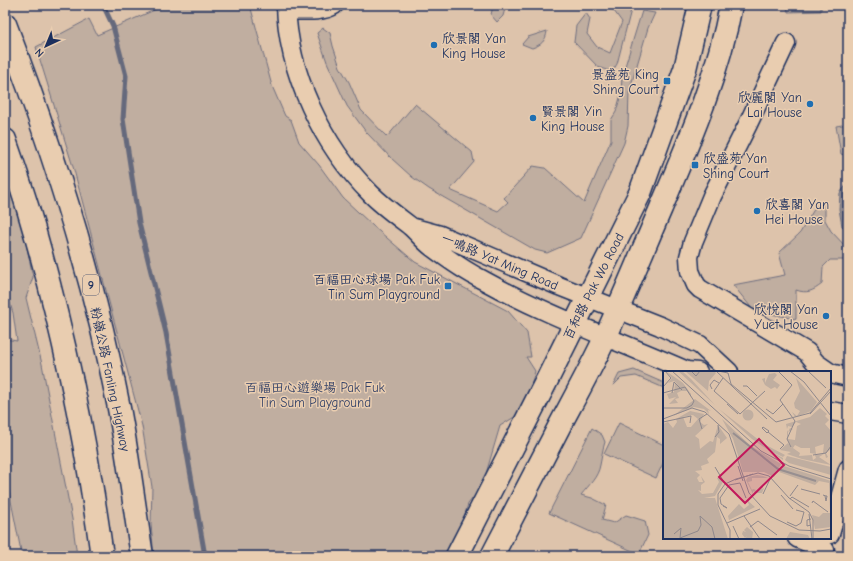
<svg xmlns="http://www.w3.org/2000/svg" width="853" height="561" viewBox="0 0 853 561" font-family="'Comic Neue','LXGW WenKai TC',sans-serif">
  <rect width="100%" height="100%" fill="#ddc3ab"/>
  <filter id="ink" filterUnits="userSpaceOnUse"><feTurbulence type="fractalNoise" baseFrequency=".025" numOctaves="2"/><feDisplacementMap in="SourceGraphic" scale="8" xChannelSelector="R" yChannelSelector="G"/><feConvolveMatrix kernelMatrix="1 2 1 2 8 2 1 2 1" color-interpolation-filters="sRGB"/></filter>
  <g filter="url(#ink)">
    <!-- green -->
    <path fill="#c0aea0" stroke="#6e6e7f" d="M166 5H236V7L241 5H250L272 86 285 116 291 120 299 142 319 165 343 198 373 226 415 262 508 311 527 333 531 357H526L535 371 524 411 500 426 482 487 468 504 458 537 448 556H154L151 524 152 487 142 426 74 170 36 47 89 19 97 35Z
      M493 5H506L503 16 497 22 491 15Z
      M606 5H629L632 6 617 64 612 72 598 67 574 42 576 26 586 13 590 19 587 34 597 47 610 53 622 22 614 11Z
      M787 5H821V11L788 12Z
      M642 11 655 13 648 28 629 92 628 126 624 143 581 238 547 253 535 250 429 189 412 177 391 158 366 132 347 106 327 62 317 33 323 28 330 33 333 46 340 67 349 82 361 110 387 137 415 104 472 152 474 162 450 190 498 211 508 202 504 198 533 166 545 168 584 203 611 140V120L616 112 621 94 622 76Z
      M547 31C546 41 541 45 532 48L522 44 528 37Z
      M848 124V156L841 154 836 126Z
      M5 182 20 214 33 277 26 298 42 364 72 519 77 556H22L5 471V339L17 341 13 313 5 287Z
      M825 201V220L831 231 847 248 848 258 844 260H830L823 267 822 284C813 291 807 294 796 290V319L761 312 750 306 733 285 785 275 779 253 800 233 816 206Z
      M634 370 664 383V388L636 376 621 378 613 386 619 374Z
      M619 423 664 445V461L656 478 604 454Z
      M592 428 602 435 605 442C602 451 602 456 600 465 598 477 589 485 581 495L592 498 606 505 602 520 614 523 626 515 645 521 648 535 639 554 549 513Z"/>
    <!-- water -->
    <path fill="#978f90" stroke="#65697c" d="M848 183V233L842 226 839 209 840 193Z"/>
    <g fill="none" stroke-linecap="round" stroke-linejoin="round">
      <!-- stream -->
      <path stroke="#65697c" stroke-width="5" d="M103 5 113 26 126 76 123 119 139 223 166 333 205 556"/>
      <defs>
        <path id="minor" d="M286 5C288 74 322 145 371 194 383 206 397 216 410 226 418 233 424 241 432 247 448 259 465 271 483 280 548 316 619 341 687 371L698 372
          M286 10C301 10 322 13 334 5
          M786 43 748 124 712 196 693 242 689 257 690 271 696 285 700 289 807 352 816 363 829 372
          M414 228 440 235 559 286 660 326 700 345 729 372
          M830 373 848 377
          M830 411 848 414
          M830 534 848 469
          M797 538 825 550"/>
        <path id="major" d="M457 556 546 382 640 193 685 69 700 5
          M492 556C515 512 538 468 560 425 576 395 592 366 606 336 625 293 643 250 661 208 689 142 718 76 731 5"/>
        <path id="highway" d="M5 24C52 147 93 274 118 403 128 454 134 505 142 556
          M5 140C13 163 21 186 28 209 62 322 86 439 102 556"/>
      </defs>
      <!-- minor casing -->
      <use href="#minor" stroke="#1b2f5e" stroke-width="21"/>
      <!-- major casing -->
      <use href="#major" stroke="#1b2f5e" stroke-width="25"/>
      <!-- highway casing -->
      <use href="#highway" stroke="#1b2f5e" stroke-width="25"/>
      <!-- minor -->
      <use href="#minor" stroke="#e9cdb0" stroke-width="18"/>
      <!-- major -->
      <use href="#major" stroke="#e9cdb0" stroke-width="22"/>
      <!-- highway -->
      <use href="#highway" stroke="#e9cdb0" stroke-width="22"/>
    </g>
  </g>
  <!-- markers -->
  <g fill="#1f6fb2" stroke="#e9cdb0" stroke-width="1.5">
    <circle cx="434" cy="45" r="4"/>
    <rect x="663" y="77" width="8" height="8" rx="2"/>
    <circle cx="810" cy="104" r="4"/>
    <circle cx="533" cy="118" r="4"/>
    <rect x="691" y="161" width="8" height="8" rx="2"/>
    <circle cx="757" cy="211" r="4"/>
    <rect x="444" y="282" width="8" height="8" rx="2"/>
    <circle cx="826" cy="316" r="4"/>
  </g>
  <g text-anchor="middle" stroke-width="3" stroke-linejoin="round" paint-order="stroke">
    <!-- shield labels -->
    <rect fill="#e9cdb0" stroke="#595e77" stroke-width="1" x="83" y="275" width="16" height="20" rx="3"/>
    <g font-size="12" font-weight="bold" fill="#1b2f5e">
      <text x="91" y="289">9</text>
    </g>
    <!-- poi labels -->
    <g font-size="13" fill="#1b2f5e" stroke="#e9cdb0" text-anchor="start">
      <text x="442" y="43">欣景閣 Yan<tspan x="442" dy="15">King House</tspan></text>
      <text x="659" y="79" text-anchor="end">景盛苑 King<tspan x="659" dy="15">Shing Court</tspan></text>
      <text x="802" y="102" text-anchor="end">欣麗閣 Yan<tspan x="802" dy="15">Lai House</tspan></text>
      <text x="541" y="116">賢景閣 Yin<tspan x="541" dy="15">King House</tspan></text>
      <text x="703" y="163">欣盛苑 Yan<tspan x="703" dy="15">Shing Court</tspan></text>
      <text x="765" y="209">欣喜閣 Yan<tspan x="765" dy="15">Hei House</tspan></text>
      <text x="440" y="284" text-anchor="end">百福田心球場 Pak Fuk<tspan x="440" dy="15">Tin Sum Playground</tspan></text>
      <text x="818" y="314" text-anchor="end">欣悅閣 Yan<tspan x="818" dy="15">Yuet House</tspan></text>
    </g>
    <!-- street labels -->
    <g font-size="13" fill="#1b2f5e" stroke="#e9cdb0">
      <text transform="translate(500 261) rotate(23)" y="5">一鳴路 Yat Ming Road</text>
      <text transform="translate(593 286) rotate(-63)" y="5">百和路 Pak Wo Road</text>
      <text transform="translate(111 379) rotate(78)" y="5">粉嶺公路 Fanling Highway</text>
    </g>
    <!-- park labels -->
    <g font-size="13" fill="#344268" stroke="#e9cdb0">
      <text x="315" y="392">百福田心遊樂場 Pak Fuk<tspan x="315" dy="15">Tin Sum Playground</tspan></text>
    </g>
  </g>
  <!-- overview -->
  <g transform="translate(663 371)">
    <rect width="168" height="168" fill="#ddc3ab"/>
    <path d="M3 0 20 12 28 23V26L24 20H18L14 22 16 27 12 28 15 32 6 33 13 26 6 28 4 23 11 21 12 12 16 15 11 10 5 12 9 7ZM15 0H19L28 8 52 34ZM22 0H51L53 2 46 10 45 20ZM112 2 114 4 110 9 117 14 114 18 112 16 108 18 102 14 99 8 102 7V12L106 3ZM133 7 154 31 148 40 138 44 132 46 129 41 134 45 137 40 132 37 131 32 137 20ZM32 28 48 40 45 39 46 43 41 38 31 36 10 45ZM157 37 164 43 162 45 166 49 162 53 168 60V78L163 82 165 86 163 87 162 83 160 82 161 73 152 76 153 83 147 82V77H138L132 74 130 77 137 82 136 85 149 84 150 89 153 87 152 84 161 83 156 86 168 94 139 88 124 83 128 81 117 79 125 72 129 77 124 68V59L125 61 127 57 130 58 125 61V68L132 69 134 55 138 53 133 51 129 56 125 55 124 58 123 53 147 46ZM56 38 101 73 122 84 120 86 105 79 120 87V89L89 68ZM79.5 44a5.5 5.5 0 1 1 11 0a5.5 5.5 0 1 1-11 0ZM27 40 41 43 37 51 41 54 45 53 32 65 36 68 37 78 47 70 50 71 55 54 64 67 57 73V68L54 66 52 81 44 88 46 92 38 95 39 99 32 100 37 104 34 107 36 111H40L38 105 42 111 38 114V120L35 119 39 123 50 122 56 111 54 107H57L60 111 52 125 41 127H52L65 168H0V53L5 51 10 57 14 51 13 48ZM30 44 35 48 28 56H24L20 46ZM59 48 88 75 118 93 111 106 101 101H80L70 68ZM124 85 168 96V104L126 92 122 89ZM121 95 168 110V156L152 158 149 144 156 146 160 142H167L166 112 156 110 152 114 116 101ZM94 104 100 105 105 107H89V110L85 111 89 119 90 118 93 119 91 121 101 117 99 122H92L90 120V123L83 109 85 106ZM84 129 92 136 66 149 65 145 76 133 81 138 86 134ZM84 156 90 161 89 168H82L84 165 82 167 79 163 80 160 83 161 81 159ZM127 161 145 164 147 168H123Z" fill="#c0aea0" fill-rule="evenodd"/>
    <path fill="none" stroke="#978f90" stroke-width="2" d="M70 62 115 98 153 110"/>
    <path fill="none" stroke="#8f888c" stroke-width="1" d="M9 0 98 80 126 95 168 108M28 0 33 5 37 0M53 0 104 48M55 0 65 2 68 13 113 51 147 42 168 17M115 0 129 14 117 29 132 50 124 68 128 76M127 0 141 11 168 45M145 0 163 17M60 7 51 20 77 43M80 15H84L94 25M0 16 8 7 2 0M49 18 47 14 51 9 56 12M0 22 22 16 31 30 29 34 24 37H0M9 22 11 11 19 19M64 33 75 43M103 38 110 43 120 33M77 43 102 20M147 43 168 20M0 48 29 37 42 41 66 63 86 122 107 145 136 159 157 160 168 158M0 51 28 45 27 52M100 56 106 60 104 62 99 57ZM39 58 36 48 44 43M105 61 121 74 117 78M52 66 56 61 55 54M150 84 163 82 168 75M75 95 80 110M52 96 62 113M72 109 90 103M138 118 157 123M100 123 108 106M118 124 130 138M160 124 163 125H164L163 130 162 125M127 125 135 114M127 128 129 126 146 136M149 132 150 130 165 141M60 135 64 137 58 133 57 127 66 114 77 112 83 127M146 143 149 168M81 145 97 168M148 148 144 149V155L148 154M124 151 133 155 138 152 141 141 133 139M64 152 97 138M70 155 76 168M87 156 95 150 114 164M11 163 18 157 17 167 35 160 38 154 37 145 49 156 52 168M67 168V159L55 134V123L62 113 73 108 95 102 106 105 126 127 146 141 150 149V168"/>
    <path fill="#c2185b" fill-opacity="0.15" stroke="#c2185b" stroke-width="2" d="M96 68 121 94 82 132 56 106Z"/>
    <rect width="168" height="168" fill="none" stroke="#1b2f5e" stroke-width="2"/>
  </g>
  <!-- margin -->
  <rect width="853" height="561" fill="none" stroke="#e9cdb0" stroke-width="20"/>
  <rect x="10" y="10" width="833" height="541" fill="none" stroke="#1b2f5e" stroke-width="1.5" filter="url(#ink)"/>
  <!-- north arrow -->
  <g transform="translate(46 46) rotate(224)" stroke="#e9cdb0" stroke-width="3" paint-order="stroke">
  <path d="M0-3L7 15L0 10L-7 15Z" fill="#1b2f5e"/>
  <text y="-6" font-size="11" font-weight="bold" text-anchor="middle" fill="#1b2f5e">N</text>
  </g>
</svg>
